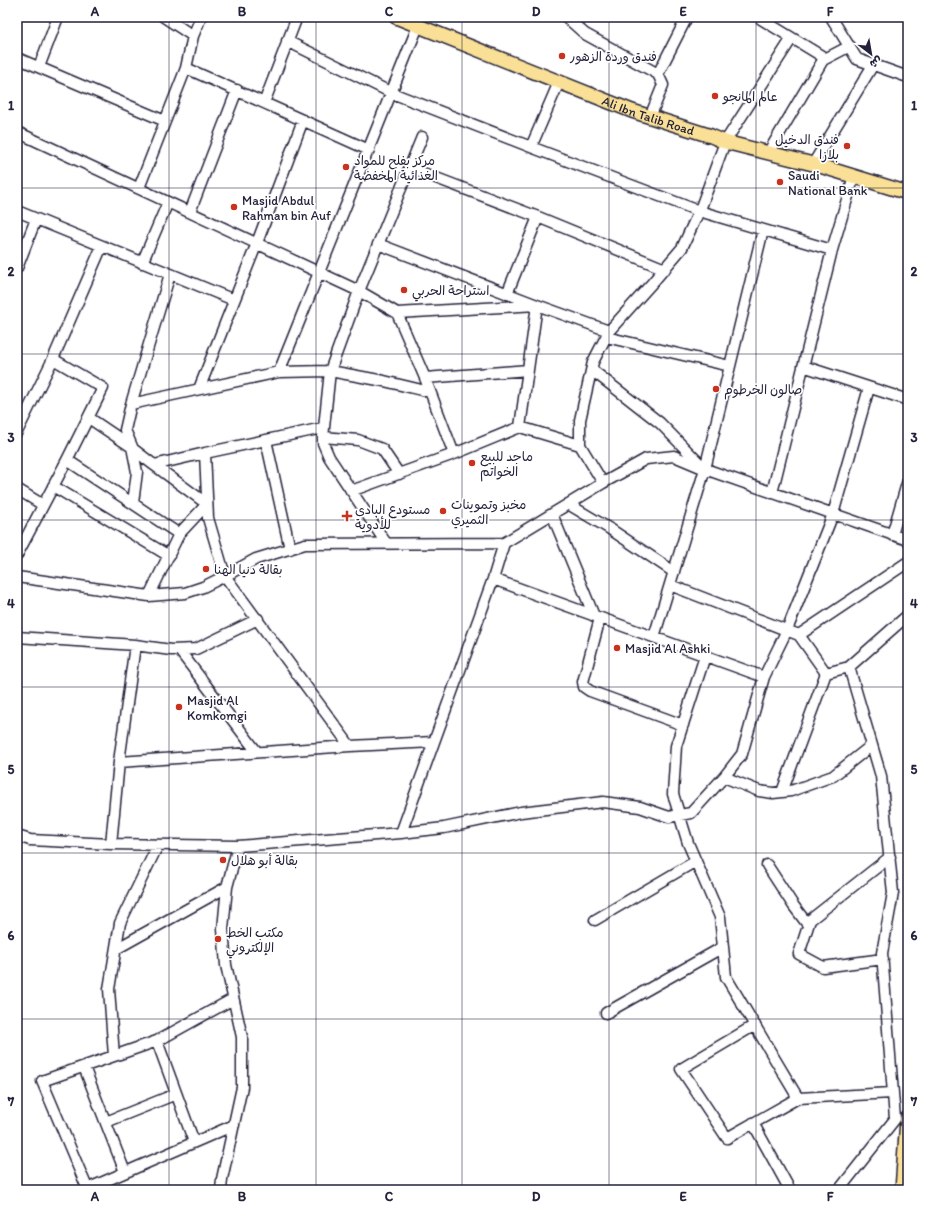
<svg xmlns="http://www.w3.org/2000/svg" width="925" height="1207" viewBox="0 0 925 1207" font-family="Itim,'Playpen Sans Arabic',sans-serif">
  <rect width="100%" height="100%" fill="#fff"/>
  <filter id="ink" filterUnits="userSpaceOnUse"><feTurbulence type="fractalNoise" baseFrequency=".025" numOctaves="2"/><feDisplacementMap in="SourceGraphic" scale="8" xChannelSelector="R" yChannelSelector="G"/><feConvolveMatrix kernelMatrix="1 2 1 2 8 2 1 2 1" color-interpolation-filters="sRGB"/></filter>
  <g filter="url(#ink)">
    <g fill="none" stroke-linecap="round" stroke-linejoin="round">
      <defs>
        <path id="minor" d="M164 17 193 36
          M566 17 585 34 658 74
          M763 17 761 19 825 58
          M831 17 857 59 905 76 908 73
          M287 41 392 93 531 147 699 211 832 250
          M17 58 165 121
          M39 67 58 17
          M186 68 369 150
          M264 103 297 17
          M650 117 663 85 658 74 687 17
          M17 132 359 291 397 313 537 305 609 331
          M531 147 559 82
          M768 153 823 60 850 46
          M813 164 873 65
          M410 168 538 217 665 269
          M139 188 186 68 193 36 201 17
          M17 211 234 300
          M190 212 237 90
          M378 244 537 305 520 427
          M142 263 168 202
          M17 268 36 219
          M170 274 131 404 125 430 133 449 154 465 205 453 323 428
          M507 294 538 217
          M397 313 425 378 454 454
          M606 337 730 366
          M803 366 908 400
          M592 370 660 423 705 469 908 540
          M279 372 418 26
          M425 378 528 370
          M869 388 833 514 787 630 764 677 742 754 724 777 759 791 773 793 791 791 833 776 872 745
          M199 389 257 243 303 120
          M131 404 279 372 330 371 384 381 430 392
          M89 418 132 447 137 472 133 503
          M17 432 53 359 102 246
          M323 437 358 440 382 449 399 474
          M266 440 290 549
          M205 453 208 518 225 576 350 746
          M67 460 179 534
          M603 483 580 445V420L593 362 609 331 653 282 682 248 701 207 725 142 792 38
          M53 486 169 556
          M17 489 43 505
          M351 491 454 454 520 427 580 445
          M772 493 832 250 854 176
          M568 504 610 529 674 572
          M552 514 594 616
          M892 535 908 480
          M386 543 329 457 323 443V437L330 371 359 291 422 137
          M17 555 67 460 103 388 53 359
          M17 577 149 596 185 593 203 587 225 576 256 559 305 544 504 543
          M493 579 764 677
          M670 585 799 635 826 673 782 792
          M149 596 179 534 207 504 154 465
          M600 618 583 682 584 687 590 691 683 725
          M799 635 908 562
          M17 637 135 645 171 650 196 649 258 619
          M654 637 705 469 763 230
          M179 650 257 752
          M705 656 676 746 673 794 688 843 720 917 726 977 798 1098
          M826 673 849 667 908 615
          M119 762 350 746 434 742
          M401 833 493 579 504 543 603 483 646 459 674 456 705 469
          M17 836 30 840 111 844 238 846 401 833 444 828 521 812 603 802 640 807 669 817 691 813 724 777
          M111 844 119 762 135 645
          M767 865 793 905 808 925
          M595 920 696 861
          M116 949 227 887
          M883 959 823 967 799 954 810 920 890 857
          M606 1013 723 947
          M755 1025 681 1069 727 1138 798 1098 892 1093
          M157 1041 194 1142
          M114 1056 109 989 120 923 158 845
          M84 1067 125 1172
          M106 1122 176 1094
          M753 1123 790 1190
          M87 1189 234 1125
          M88 1190 42 1081 157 1041 233 999
          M221 1190 222 1179 242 1087V1037L226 965 223 929 227 887 238 846
          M839 1190 895 1119 882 953 893 893 881 776 849 667"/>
        <g id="major">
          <path id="s1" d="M396 17 632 111 711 136 725 142 817 165 908 193"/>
        </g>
        <path id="highway" d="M903 1190 908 1119"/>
      </defs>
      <!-- minor casing -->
      <use href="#minor" stroke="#22223b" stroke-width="13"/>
      <!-- major casing -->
      <use href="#major" stroke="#22223b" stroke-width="16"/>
      <!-- highway casing -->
      <use href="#highway" stroke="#22223b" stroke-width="18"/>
      <!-- minor -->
      <use href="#minor" stroke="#fff" stroke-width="10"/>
      <!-- major -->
      <use href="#major" stroke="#fadf96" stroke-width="13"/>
      <!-- highway -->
      <use href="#highway" stroke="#fadf96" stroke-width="15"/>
    </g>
  </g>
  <!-- grid -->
  <path fill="none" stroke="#22223b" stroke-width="1" stroke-opacity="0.55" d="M169 17V1190M316 17V1190M462 17V1190M609 17V1190M756 17V1190M17 188H908M17 354H908M17 520H908M17 687H908M17 853H908M17 1019H908"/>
  <!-- markers -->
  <g fill="#c8321e" stroke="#fff" stroke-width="1.5">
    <circle cx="562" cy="56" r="4"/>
    <circle cx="715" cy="96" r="4"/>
    <circle cx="847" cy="146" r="4"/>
    <circle cx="346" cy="167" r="4"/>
    <circle cx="780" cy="182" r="4"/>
    <circle cx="234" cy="207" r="4"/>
    <circle cx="404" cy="290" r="4"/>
    <circle cx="716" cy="389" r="4"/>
    <circle cx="472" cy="463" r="4"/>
    <circle cx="443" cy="511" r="4"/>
    <path d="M345 510h4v4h4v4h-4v4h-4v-4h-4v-4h4z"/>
    <circle cx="206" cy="569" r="4"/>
    <circle cx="617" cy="648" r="4"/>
    <circle cx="179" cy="707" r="4"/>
    <circle cx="223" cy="860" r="4"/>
    <circle cx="218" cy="939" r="4"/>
  </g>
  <g text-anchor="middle" stroke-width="3.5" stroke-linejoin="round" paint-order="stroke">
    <!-- poi labels -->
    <g font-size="13" fill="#22223b" stroke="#fff" text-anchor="start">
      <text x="570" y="61">فندق وردة الزهور</text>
      <text x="723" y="101">عالم المانجو</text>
      <text x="839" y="144" text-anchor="end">فندق الدخيل<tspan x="839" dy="15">بلازا</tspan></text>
      <text x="354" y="165">مركز بفلح للمواد<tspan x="354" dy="15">الغذائية المخفضة</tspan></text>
      <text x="788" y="180">Saudi<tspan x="788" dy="15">National Bank</tspan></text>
      <text x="242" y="205">Masjid Abdul<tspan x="242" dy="15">Rahman bin Auf</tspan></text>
      <text x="412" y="295">استراحة الحربي</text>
      <text x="724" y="394">صالون الخرطوم</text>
      <text x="480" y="461">ماجد للبيع<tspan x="480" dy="15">الخواتم</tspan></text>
      <text x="451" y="509">مخبز وتموينات<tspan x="451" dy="15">الثميري</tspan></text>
      <text x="355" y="514">مستودع البادى<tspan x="355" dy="15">للأدوية</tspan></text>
      <text x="214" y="574">بقالة دنيا الهنا</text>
      <text x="625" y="653">Masjid Al Ashki</text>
      <text x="187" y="705">Masjid Al<tspan x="187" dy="15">Komkomgi</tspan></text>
      <text x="231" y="865">بقالة أبو هلال</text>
      <text x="226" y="937">مكتب الخط<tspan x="226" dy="15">الإلكتروني</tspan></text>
    </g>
    <!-- street labels -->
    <g font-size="13" fill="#22223b" stroke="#fff">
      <text dy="5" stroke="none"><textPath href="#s1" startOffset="271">Ali Ibn Talib Road</textPath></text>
    </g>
  </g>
  <!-- margin -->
  <rect width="925" height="1207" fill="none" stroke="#fff" stroke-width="44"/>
  <!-- north arrow -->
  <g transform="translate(871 54) rotate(149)" stroke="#ffffff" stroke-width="3" paint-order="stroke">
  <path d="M0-3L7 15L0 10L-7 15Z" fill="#22223b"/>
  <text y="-6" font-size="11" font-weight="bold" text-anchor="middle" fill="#22223b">ش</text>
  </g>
  <rect x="22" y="22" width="881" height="1163" fill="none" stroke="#22223b" stroke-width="1.5"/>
  <g font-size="13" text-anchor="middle" font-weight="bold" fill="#22223b">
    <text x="95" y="16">A</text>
    <text x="242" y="16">B</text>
    <text x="389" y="16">C</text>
    <text x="536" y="16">D</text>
    <text x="683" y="16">E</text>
    <text x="830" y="16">F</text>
    <text x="11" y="110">1</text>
    <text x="914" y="110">1</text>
    <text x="11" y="276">2</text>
    <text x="914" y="276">2</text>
    <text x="11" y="442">3</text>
    <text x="914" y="442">3</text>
    <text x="11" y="608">4</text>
    <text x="914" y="608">4</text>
    <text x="11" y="774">5</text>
    <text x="914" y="774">5</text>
    <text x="11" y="940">6</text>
    <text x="914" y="940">6</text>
    <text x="11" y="1106">7</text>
    <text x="914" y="1106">7</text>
    <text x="95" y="1201">A</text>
    <text x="242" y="1201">B</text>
    <text x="389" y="1201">C</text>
    <text x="536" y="1201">D</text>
    <text x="683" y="1201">E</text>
    <text x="830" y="1201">F</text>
  </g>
</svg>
